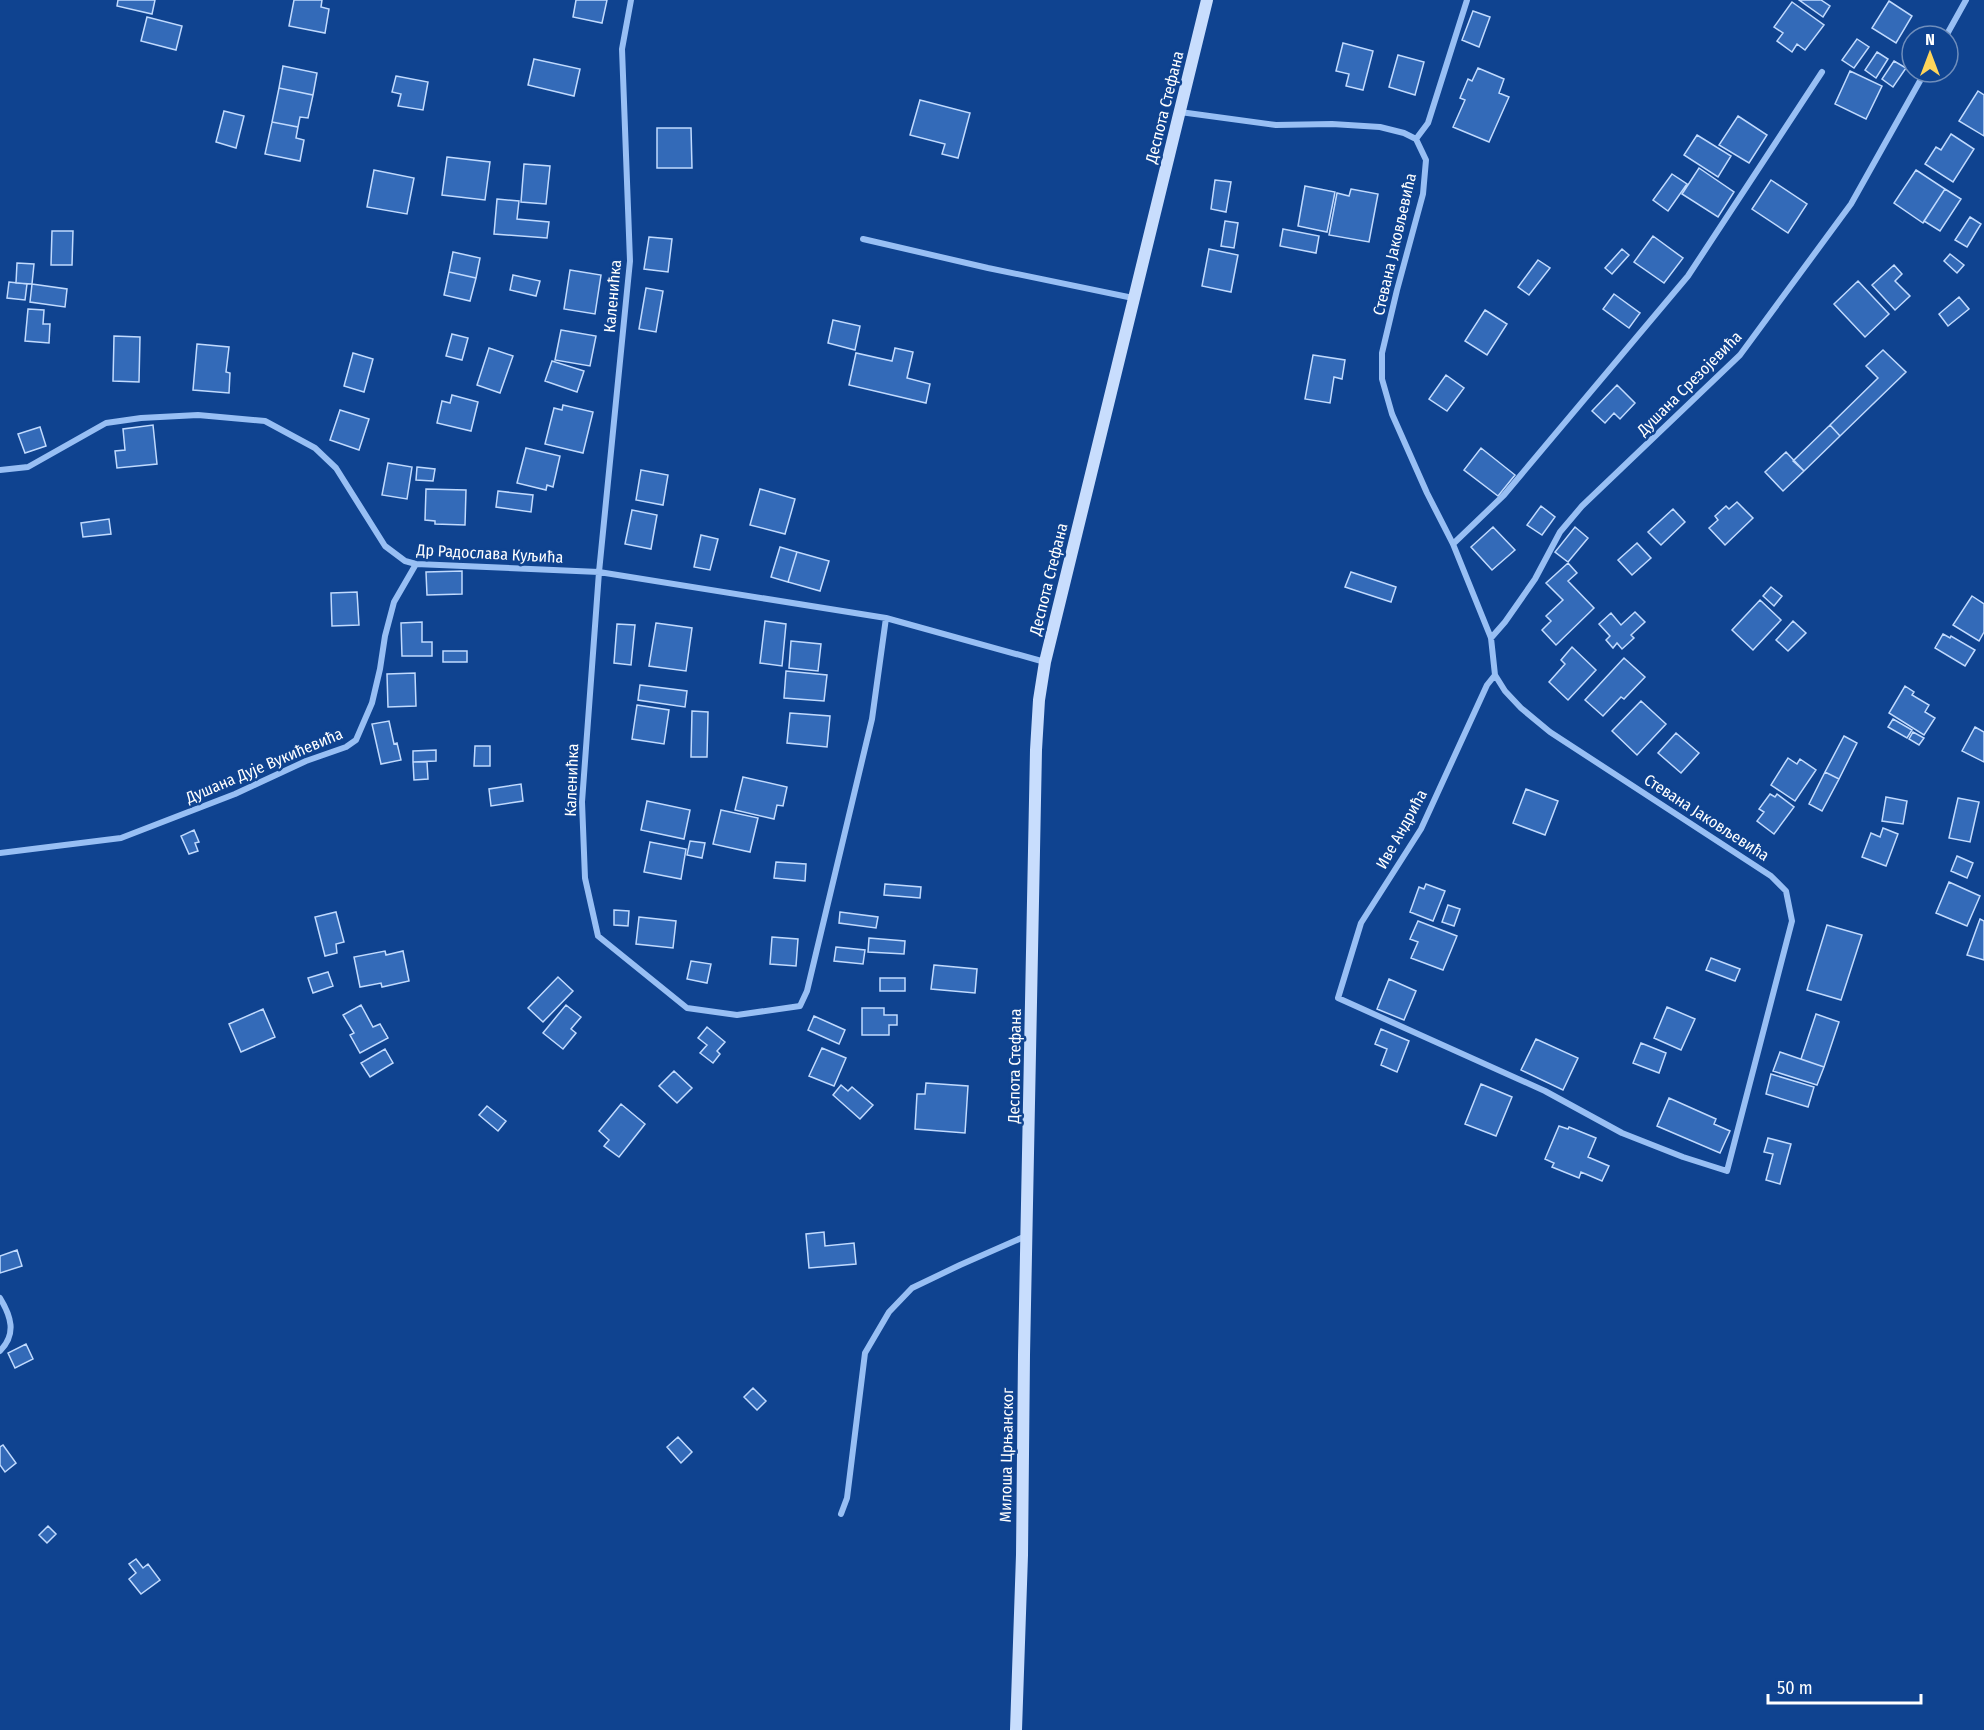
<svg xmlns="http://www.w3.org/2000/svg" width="1984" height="1730" viewBox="0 0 1984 1730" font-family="'Fira Sans Condensed',sans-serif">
  <rect width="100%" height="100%" fill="#0f4390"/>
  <!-- building -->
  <path fill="#336ab8" stroke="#c0dafe" stroke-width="1.5" d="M118 0H155L152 14 117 6Z
    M294 0H322L321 7 329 9 325 33 289 26Z
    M576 0H607L602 23 573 17Z
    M1799 0H1821L1830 6 1823 17Z
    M1889 1 1912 16 1896 43 1872 28Z
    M1792 2 1824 25 1805 50 1797 44 1792 52 1777 41 1783 33 1774 27Z
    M1473 11 1490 17 1479 47 1462 40Z
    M147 17 182 26 176 50 141 41Z
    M1857 39 1869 47 1854 68 1842 60Z
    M1343 43 1373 51 1363 90 1346 86 1349 74 1336 71Z
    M1877 52 1888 59 1876 78 1865 70Z
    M1398 55 1424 62 1415 95 1389 87Z
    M534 59 580 69 574 96 528 85Z
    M1894 61 1906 68 1893 87 1882 79Z
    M283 66 317 73 313 95 279 88Z
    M1478 68 1504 79 1499 93 1509 97 1489 142 1453 127 1465 100 1460 98 1468 79 1472 81Z
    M1850 71 1882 86 1866 119 1835 104Z
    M396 76 428 82 423 110 398 106 401 94 392 92Z
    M279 88 313 95 308 118 300 117 298 127 272 122Z
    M1978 91 1984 95V136L1959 121Z
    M920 100 970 113 958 158 942 154 945 144 910 135Z
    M224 111 244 116 236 148 216 142Z
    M1738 116 1767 135 1749 163 1719 145Z
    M272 122 298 127 296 138 304 140 300 161 265 154Z
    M657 128H691L692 168H657Z
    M1951 134 1974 149 1953 182 1925 164 1936 147 1941 150Z
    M1697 135 1731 156 1718 177 1684 155Z
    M447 157 490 162 485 200 442 195Z
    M524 164 550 166 546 204 521 202Z
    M1699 168 1734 192 1718 217 1682 194Z
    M374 170 414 178 407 214 367 207Z
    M1916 170 1945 189 1923 223 1894 203Z
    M1672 174 1687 184 1668 211 1653 200Z
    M1215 180 1231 182 1226 212 1211 209Z
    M1771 180 1807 204 1788 233 1752 209Z
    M1305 186 1335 192 1327 232 1298 226Z
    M1351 189 1378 194 1369 242 1329 235 1337 193 1349 196Z
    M1945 189 1961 199 1940 231 1924 221Z
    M497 199 519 201 517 219 549 222 547 238 494 234Z
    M1970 217 1981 224 1967 247 1955 240Z
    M1225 221 1238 223 1234 248 1221 246Z
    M1283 229 1319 236 1316 253 1280 246Z
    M52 231H73L72 265H51Z
    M1653 236 1683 258 1664 283 1634 262Z
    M649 237 672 239 668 272 644 269Z
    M1209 249 1238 255 1231 292 1202 286Z
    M1622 249 1629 255 1612 274 1605 268Z
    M453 252 480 258 476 278 449 272Z
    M1950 254 1964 265 1957 273 1944 261Z
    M1538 260 1550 268 1529 295 1518 287Z
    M17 263 34 264 32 284 16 283Z
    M1894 265 1902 274 1895 281 1910 296 1895 310 1872 285Z
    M570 270 601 275 595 314 564 309Z
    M449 272 476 278 470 301 444 295Z
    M513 275 540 281 536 296 510 290Z
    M1858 281 1889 314 1865 337 1834 304Z
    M9 282 27 284 25 300 7 298Z
    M32 284 67 289 65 307 30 302Z
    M646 288 663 291 656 332 639 329Z
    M1614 294 1640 313 1629 328 1603 309Z
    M1959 297 1969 309 1948 326 1939 314Z
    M28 309 44 310 43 324H50L49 343 25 341Z
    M1485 310 1507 324 1487 355 1465 341Z
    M833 320 860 326 855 350 828 343Z
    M561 330 596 336 590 366 555 360Z
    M452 334 468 338 462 360 446 356Z
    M114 336 140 337 139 382 113 381Z
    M197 344 229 347 226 372 230 373 229 393 193 390Z
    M489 348 513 356 500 393 477 385Z
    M895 348 913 352 907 378 930 384 926 403 849 385 856 353 892 361Z
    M1883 350 1906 372 1840 436 1830 425 1878 378 1866 366Z
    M353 353 373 359 364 392 344 386Z
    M1313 355 1345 360 1342 379 1334 377 1330 403 1305 399Z
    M552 361 584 371 577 392 545 381Z
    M1446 375 1464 388 1447 411 1429 399Z
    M1617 385 1635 403 1620 419 1614 413 1605 423 1592 411Z
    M452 395 478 402 471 431 437 423 442 401 450 403Z
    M563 405 593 412 583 453 545 444 554 408 562 410Z
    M340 410 369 419 359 450 330 440Z
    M153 425 157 464 117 468 115 451 125 450 123 429Z
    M1830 425 1840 436 1804 471 1793 461Z
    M40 427 46 446 25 453 18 434Z
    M526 448 560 456 553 487 547 485 546 490 517 483Z
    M1481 448 1515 475 1498 496 1464 470Z
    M1786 452 1804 471 1783 491 1765 472Z
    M388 463 412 467 407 499 382 495Z
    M417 467 435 469 433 481 416 480Z
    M641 470 668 475 663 505 636 500Z
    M426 489 466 490 465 525 435 524V521L425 520Z
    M760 489 795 499 785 534 750 525Z
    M498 491 533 495 531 512 496 507Z
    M1737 502 1753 518 1725 545 1709 528 1718 520 1715 516 1726 506 1729 509Z
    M1541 506 1555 517 1542 535 1527 525Z
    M1673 509 1685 522 1661 545 1648 532Z
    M632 510 657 515 651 549 625 544Z
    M109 519 111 534 83 537 81 523Z
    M1493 527 1515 550 1492 570 1471 547Z
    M1575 527 1588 538 1568 562 1555 552Z
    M701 535 718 539 710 570 694 567Z
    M1637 543 1651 558 1632 575 1618 560Z
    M780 547 797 552 788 582 771 577Z
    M797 552 829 561 820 591 788 582Z
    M1568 563 1577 573 1568 581 1594 608 1556 645 1542 630 1551 621 1546 616 1563 600 1546 583Z
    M462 571V594L427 595 426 572Z
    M1351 572 1396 587 1391 602 1345 587Z
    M1771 587 1782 596 1774 606 1763 596Z
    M357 592 359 625 332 626 331 593Z
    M1972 596 1984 604V632L1979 641 1953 625Z
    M1760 600 1781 620 1753 650 1732 630Z
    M1635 612 1645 622 1631 635 1634 638 1622 649 1617 643 1613 648 1606 640 1610 636 1599 624 1611 613 1621 625Z
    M765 621 786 624 782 666 760 663Z
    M1793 621 1806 633 1788 651 1776 640Z
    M422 622V642H432V656H402L401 623Z
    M656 623 692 628 686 671 649 666Z
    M617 624 635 625 631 665 614 663Z
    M1943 634 1950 638 1951 636 1975 650 1965 666 1935 648Z
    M791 641 821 644 818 671 789 668Z
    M1572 647 1596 670 1568 700 1549 682 1565 664 1561 660Z
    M443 651H467V662H443Z
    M1624 658 1645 677 1624 699 1621 697 1603 716 1585 700Z
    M786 671 827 675 824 701 784 698Z
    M415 673 416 706 388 707 387 674Z
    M640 685 687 691 685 707 638 700Z
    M1905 686 1914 692 1912 695 1929 705 1925 712 1935 718 1924 735 1889 713Z
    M1641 701 1666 724 1637 755 1612 731Z
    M637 705 669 710 664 744 632 739Z
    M692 711 708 712 707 757H691Z
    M790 713 830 716 827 747 787 743Z
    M1893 719 1912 730 1907 738 1888 727Z
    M389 721 394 744 397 743 401 760 381 764 372 724Z
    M1975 727 1984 732V762L1962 751Z
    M1913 732 1924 738 1919 745 1909 739Z
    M1676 733 1699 753 1681 773 1658 753Z
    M1844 736 1857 743 1839 779 1825 772Z
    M475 746H490V766H474Z
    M436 750V761L413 762V751Z
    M1788 758 1797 764 1800 759 1816 770 1795 801 1771 785Z
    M413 762H427L428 779 414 780Z
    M1825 772 1839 779 1822 811 1809 804Z
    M743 777 787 787 783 806 777 805 774 819 735 810Z
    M521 784 523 801 491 806 489 789Z
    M1526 789 1558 801 1545 835 1513 823Z
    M1770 794 1775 797 1777 794 1794 807 1774 834 1757 821 1764 812 1759 809Z
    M1886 797 1907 801 1903 824 1882 821Z
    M1958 798 1979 802 1970 842 1949 838Z
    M647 801 690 810 684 839 641 830Z
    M721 810 758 818 750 852 713 844Z
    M1883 828 1898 834 1886 866 1862 857 1871 833 1880 837Z
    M194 830 199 842 195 843 198 851 189 854 181 836Z
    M690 841 705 843 702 858 687 855Z
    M650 842 686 849 681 879 644 872Z
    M1957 856 1973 863 1967 878 1951 871Z
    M776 862 806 864 805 881 774 878Z
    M1949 882 1980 896 1967 926 1936 913Z
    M885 884 921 887 920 898 884 895Z
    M1426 884 1445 891 1433 921 1410 912 1419 887 1424 889Z
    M1448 905 1460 909 1454 926 1442 922Z
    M614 910 629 911 628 926 614 925Z
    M336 912 344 942 336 944 337 953 325 956 315 917Z
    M840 912 878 917 876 928 839 923Z
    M639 917 676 921 673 948 636 944Z
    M1980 919 1984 921V960L1967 955Z
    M1418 921 1457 936 1443 970 1411 958 1418 942 1410 939Z
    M1827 925 1862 935 1841 1000 1807 990Z
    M772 937 798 939 796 966 770 964Z
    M869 938 905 941 904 954 868 952Z
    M836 947 865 950 863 964 834 961Z
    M385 951 386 955 403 951 409 981 382 987 381 983 360 987 354 957Z
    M1711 958 1740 969 1735 981 1706 970Z
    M691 961 711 964 707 983 687 979Z
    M934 965 977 969 975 993 931 989Z
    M328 972 333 986 313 993 308 978Z
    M558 977 573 991 543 1022 528 1008Z
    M880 978H905V991H880Z
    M1389 979 1416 991 1404 1020 1377 1009Z
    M361 1005 373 1027 380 1024 388 1038 360 1053 350 1035 354 1033 343 1015Z
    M566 1005 581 1017 571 1029 576 1033 563 1049 543 1033Z
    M1667 1007 1695 1019 1681 1050 1654 1038Z
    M862 1008H884V1015H897V1025H889V1035H862Z
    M263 1009 275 1037 241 1052 229 1024Z
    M1816 1014 1839 1022 1824 1067 1801 1059Z
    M814 1016 845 1030 839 1044 808 1030Z
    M707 1027 725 1042 717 1051 720 1054 713 1063 700 1053 707 1045 698 1038Z
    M1381 1029 1409 1041 1397 1072 1381 1065 1387 1049 1375 1044Z
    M1536 1039 1578 1058 1563 1090 1521 1070Z
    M1641 1043 1666 1053 1659 1073 1633 1063Z
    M822 1048 846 1058 834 1086 809 1076Z
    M385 1049 393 1063 370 1077 361 1063Z
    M1780 1052 1824 1067 1817 1085 1773 1071Z
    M674 1071 692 1088 677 1103 659 1086Z
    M1771 1074 1814 1087 1808 1107 1766 1094Z
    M926 1083 968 1086 965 1133 915 1129 917 1094H925Z
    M1481 1084 1512 1097 1496 1136 1465 1124Z
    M841 1085 848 1091 852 1087 873 1105 860 1119 833 1095Z
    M1669 1098 1716 1119 1714 1124 1730 1131 1720 1153 1657 1126Z
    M621 1104 645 1124 619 1157 604 1146 609 1140 599 1131Z
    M487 1106 506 1121 498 1131 479 1115Z
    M1559 1126 1568 1129 1569 1127 1596 1138 1588 1157 1609 1166 1602 1181 1581 1172 1579 1178 1552 1167 1554 1163 1545 1159Z
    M1768 1138 1791 1144 1780 1184 1766 1180 1773 1154 1764 1152Z
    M824 1232 825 1246 854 1243 856 1264 809 1268 806 1234Z
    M17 1250 22 1266 0 1273V1256Z
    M26 1344 33 1359 15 1368 8 1353Z
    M753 1388 766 1401 757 1410 744 1397Z
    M678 1437 692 1452 681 1463 667 1447Z
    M3 1445 16 1463 5 1472 0 1465V1447Z
    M48 1526 56 1534 47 1543 39 1535Z
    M136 1559 143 1568 148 1564 160 1580 141 1594 129 1579 136 1573 129 1564Z"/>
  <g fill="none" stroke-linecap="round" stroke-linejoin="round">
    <!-- minor -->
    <path stroke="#98bff4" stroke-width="6" d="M631 0 622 49 630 261 599 572 582 802 585 878 598 936 687 1008 737 1015 800 1006 807 991 872 719 886 618
      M1946 36 1966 0
      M1180 112 1276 125 1332 124 1380 127 1404 133 1416 139 1426 160 1423 194 1397 290 1382 353V379L1392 414 1427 493 1453 544 1491 638 1495 675 1505 691 1521 708 1550 732 1771 876 1786 891 1792 921 1727 1171 1683 1157 1622 1133 1545 1091 1338 998 1361 923 1421 829 1487 685 1495 675
      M1416 139 1428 123 1467 0
      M863 239 988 268 1133 298
      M0 470 28 467 106 423 141 418 198 415 265 421 315 448 336 468 385 546 405 561 416 564 599 572 886 618 1045 662
      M1453 544 1504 495 1688 276 1822 72
      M1491 638 1505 622 1535 579 1560 532 1582 506 1740 355 1851 204 1925 72
      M0 853 121 838 235 794 306 761 346 747 356 740 372 703 380 669 385 636 394 602 416 564
      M0 1298C11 1316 17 1334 0 1351
      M841 1514 847 1498 849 1482 865 1353 889 1312 912 1288 960 1265 1026 1236"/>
    <!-- secondary -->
    <path stroke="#c8ddfd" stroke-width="12" d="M1016 1730 1022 1555 1024 1355 1036 750 1039 700 1045 662 1207 0"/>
  </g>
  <g text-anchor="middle" stroke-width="5" stroke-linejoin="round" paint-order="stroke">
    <!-- street labels -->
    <g font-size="16" fill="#fff" stroke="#0f4390">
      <text transform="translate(1164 107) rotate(-76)" y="6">Деспота Стефана</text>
      <text transform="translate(1394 244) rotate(-77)" y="6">Стевана Јаковљевића</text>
      <text transform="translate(612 296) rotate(-85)" y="6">Каленићка</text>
      <text transform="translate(1689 383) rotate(-45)" y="6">Душана Срезојевића</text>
      <text transform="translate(490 553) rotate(3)" y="6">Др Радослава Куљића</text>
      <text transform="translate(1048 579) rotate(-76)" y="6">Деспота Стефана</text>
      <text transform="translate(264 765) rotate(-23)" y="6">Душана Дује Вукићевића</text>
      <text transform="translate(571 780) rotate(-88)" y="6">Каленићка</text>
      <text transform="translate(1707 817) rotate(33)" y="6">Стевана Јаковљевића</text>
      <text transform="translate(1401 829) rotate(-61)" y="6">Иве Андрића</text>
      <text transform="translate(1014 1066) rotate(-89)" y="6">Деспота Стефана</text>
      <text transform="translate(1006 1455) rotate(-89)" y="6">Милоша Црњанског</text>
    </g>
  </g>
  <!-- north arrow -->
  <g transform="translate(1930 54)"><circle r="28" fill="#0f4390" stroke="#6f8ebc" stroke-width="1.5"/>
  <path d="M0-4.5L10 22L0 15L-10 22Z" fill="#ffd55b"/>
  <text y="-9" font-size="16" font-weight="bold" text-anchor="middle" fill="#ffffff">N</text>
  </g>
  <!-- scale -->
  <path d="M1768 1694v9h153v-9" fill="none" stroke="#ffffff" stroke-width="3"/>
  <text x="1777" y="1694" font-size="18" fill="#ffffff" stroke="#0f4390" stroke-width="4.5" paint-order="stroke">50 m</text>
</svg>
